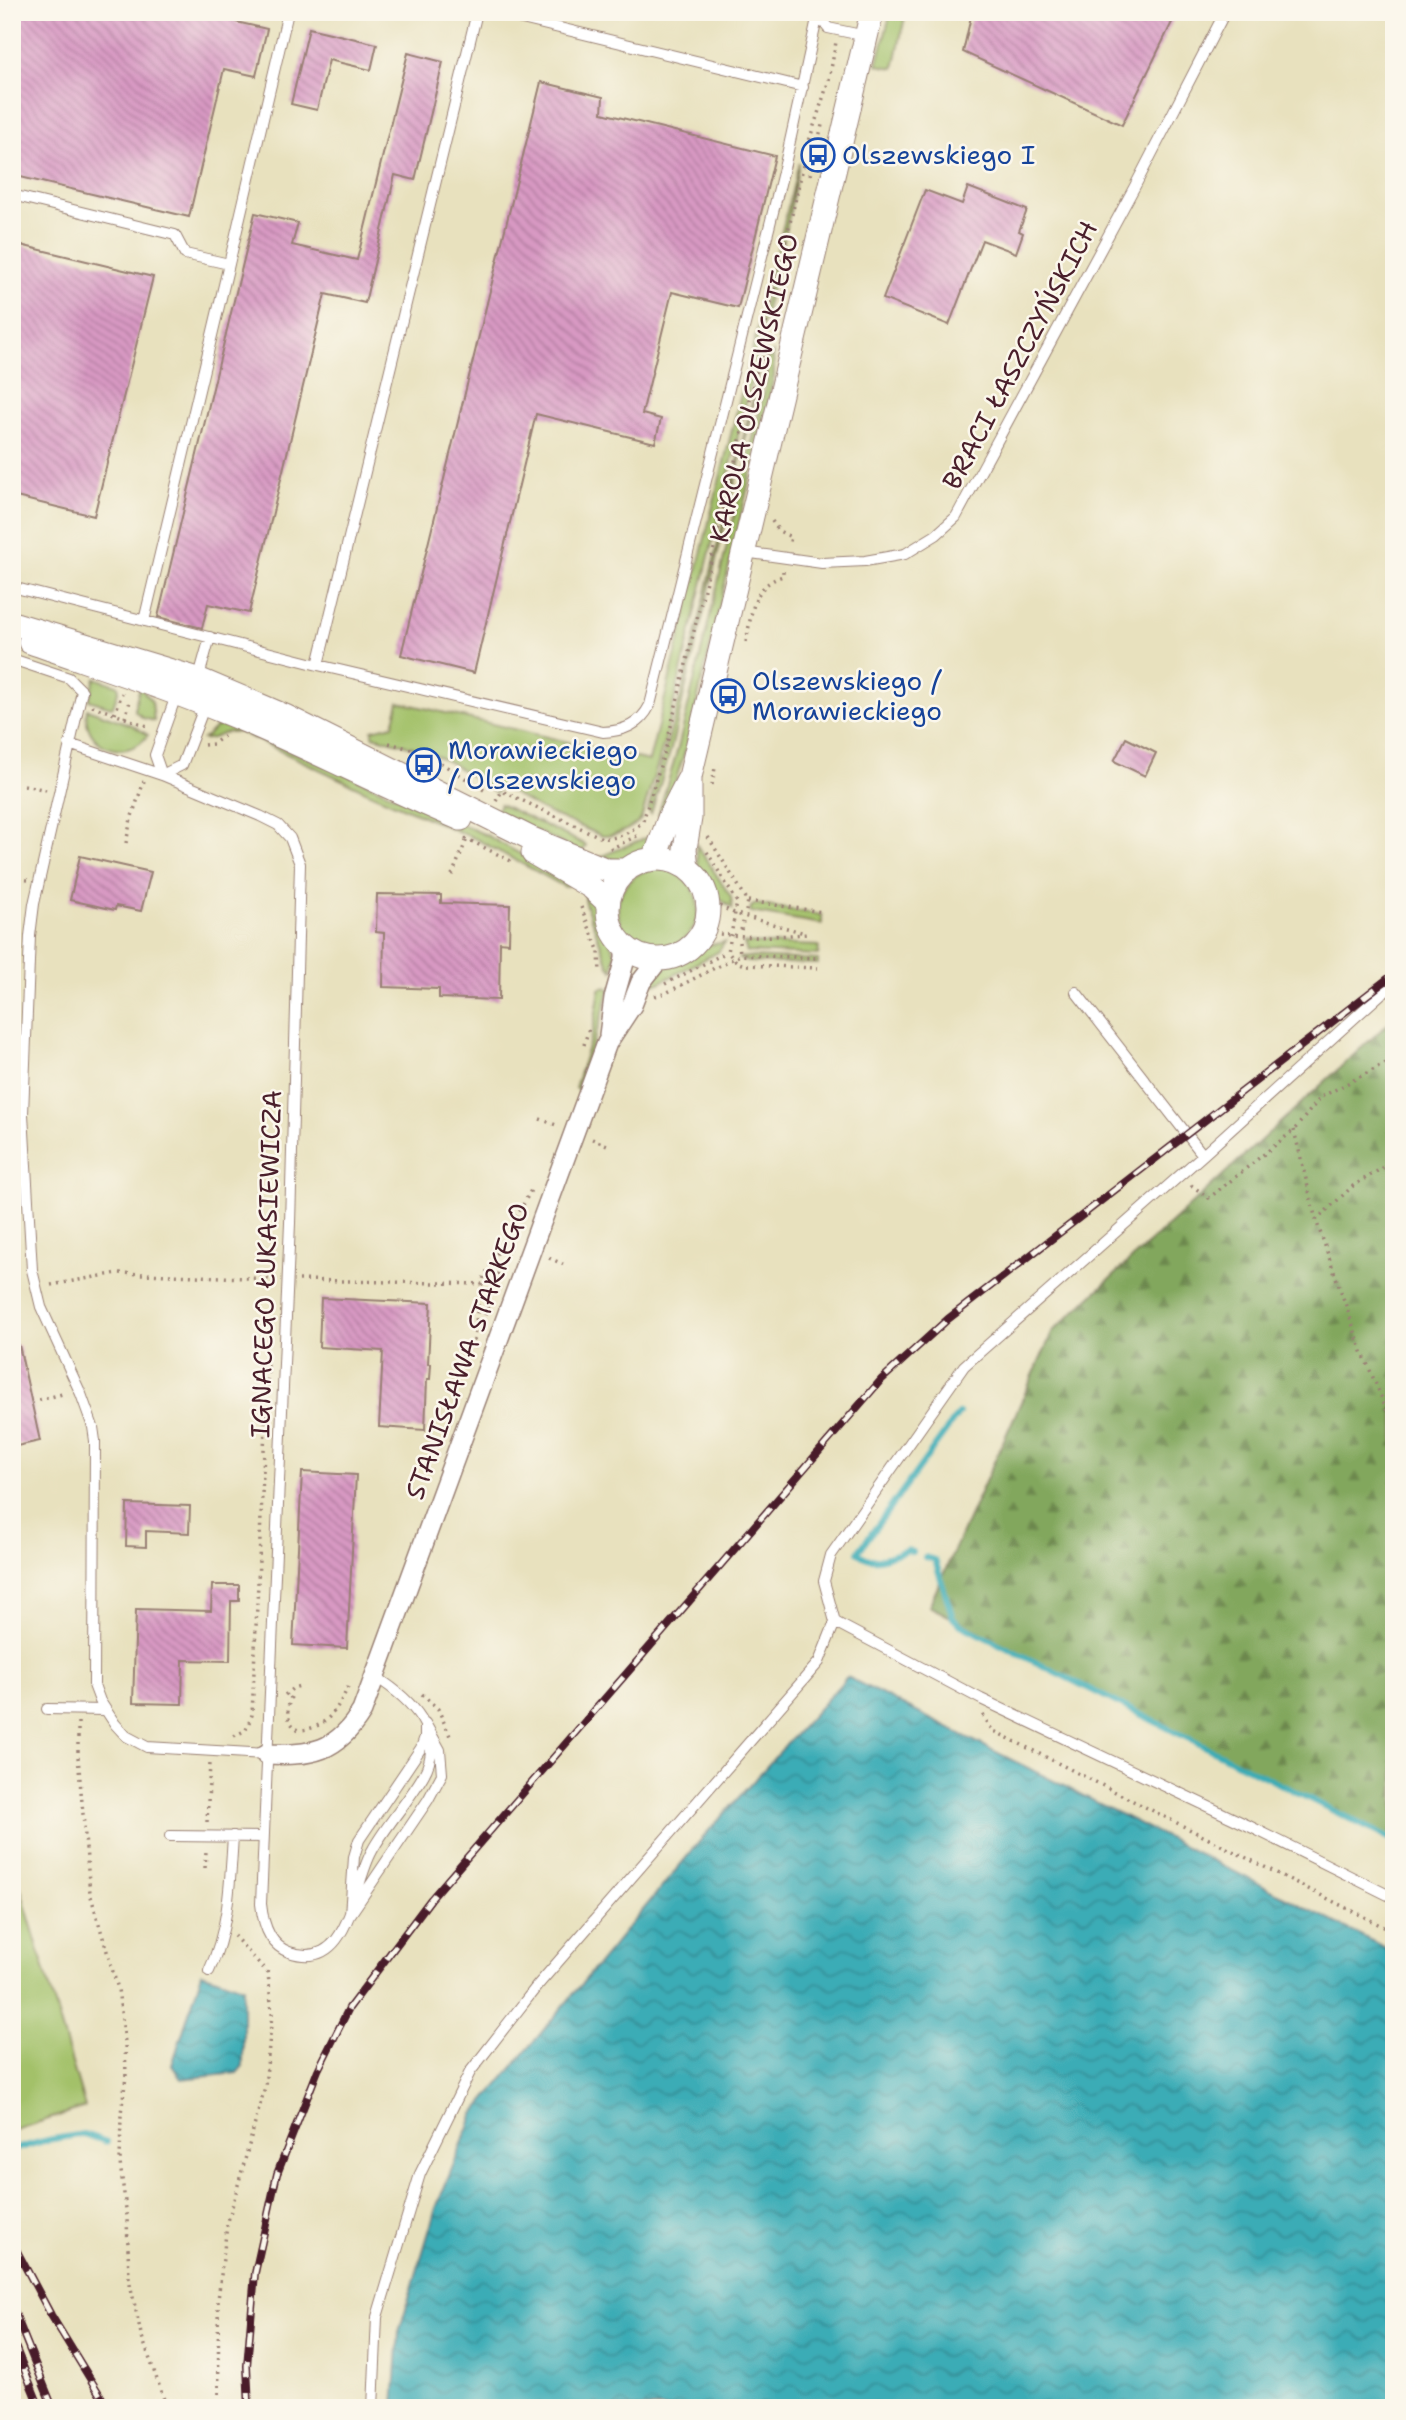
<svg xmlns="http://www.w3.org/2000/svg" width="1406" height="2420" viewBox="0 0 1406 2420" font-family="'Shantell Sans',sans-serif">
  <defs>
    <pattern id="forest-firs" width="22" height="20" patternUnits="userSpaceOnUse" patternTransform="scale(1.75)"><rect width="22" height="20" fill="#82a75d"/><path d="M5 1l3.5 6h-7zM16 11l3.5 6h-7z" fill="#6c874d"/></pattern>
    <pattern id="water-waves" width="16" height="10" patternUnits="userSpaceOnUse" patternTransform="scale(1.75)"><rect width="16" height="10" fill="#3bacb6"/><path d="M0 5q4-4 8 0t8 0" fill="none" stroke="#348b94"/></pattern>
    <pattern id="building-back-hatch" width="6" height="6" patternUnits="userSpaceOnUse" patternTransform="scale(1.75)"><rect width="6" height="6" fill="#d899c3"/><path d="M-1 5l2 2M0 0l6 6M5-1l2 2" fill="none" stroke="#b17c9f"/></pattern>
  </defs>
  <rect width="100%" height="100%" fill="#fbf7ec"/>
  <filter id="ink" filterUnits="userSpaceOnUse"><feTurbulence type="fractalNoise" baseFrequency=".0143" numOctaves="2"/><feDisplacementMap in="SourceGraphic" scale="14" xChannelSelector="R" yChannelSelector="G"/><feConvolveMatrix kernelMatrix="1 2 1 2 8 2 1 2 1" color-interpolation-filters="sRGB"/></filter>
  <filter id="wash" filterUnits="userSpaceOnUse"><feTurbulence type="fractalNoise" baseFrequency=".00686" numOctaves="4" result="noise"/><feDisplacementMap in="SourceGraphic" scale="28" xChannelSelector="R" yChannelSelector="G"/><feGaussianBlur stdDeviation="1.57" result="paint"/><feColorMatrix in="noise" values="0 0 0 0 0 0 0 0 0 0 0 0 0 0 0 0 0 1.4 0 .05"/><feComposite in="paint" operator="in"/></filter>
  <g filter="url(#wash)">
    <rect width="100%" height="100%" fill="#e8e1be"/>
    <!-- grass -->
    <path fill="#a3c169" stroke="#76704a" stroke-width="2" d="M891 12H906L894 68 877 65Z
      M799 163 789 217 757 347V357L664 743 641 819C633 828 615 837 602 836L542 810 503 788 499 789 496 793 451 763 427 751 373 736 372 730 393 725 399 702 649 761Z
      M773 353 774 376 686 748 664 817 658 815 678 748 758 417 768 377 766 361Z
      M760 369 751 415 671 749 651 814 648 810 681 695Z
      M95 678 117 685 119 689 113 706 111 707 89 700Z
      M140 687 152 702 154 721 143 718 135 711V704Z
      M87 709 132 725 148 735C127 764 81 747 87 709Z
      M229 724 486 835 570 882 568 886 565 887 476 839 372 794 242 733C222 728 217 741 203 739L216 727Z
      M500 804 586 845 582 853 496 812Z
      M655 834C639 859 632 866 602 856Z
      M696 844 731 897 732 908 716 896 698 868Z
      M618 909a40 40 0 1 1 80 0a40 40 0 1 1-80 0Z
      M585 895 598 908 606 933 615 953 613 970 609 966 585 903Z
      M756 904 822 915V924L750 912 751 907Z
      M725 942 718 952 659 983 651 984 660 970 683 960 705 946Z
      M744 943 819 946 818 955 747 952Z
      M748 957 818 960V964L748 962 738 958Z
      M605 987 610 989 579 1090 575 1088 593 1031 600 989Z
      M12 1873H16L85 2107 12 2131Z"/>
    <!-- forest -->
    <path fill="url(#forest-firs)" stroke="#666344" stroke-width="2" d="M1394 1018V1843L929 1606 1053 1331Z"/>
    <!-- water -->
    <path fill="url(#water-waves)" stroke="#426670" stroke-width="2" d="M847 1677 1394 1952V2408H394L399 2332 436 2208 474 2114 705 1835Z
      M202 1973 243 1987V2066L237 2073 181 2079 172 2065Z"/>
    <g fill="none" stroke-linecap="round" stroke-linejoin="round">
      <!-- stream -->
      <path stroke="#3bacb6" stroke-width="6" d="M912 1552 907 1550C890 1555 872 1567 858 1552L959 1413
        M925 1557 935 1560 953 1618 959 1624 1394 1841
        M12 2150 47 2140 84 2134 107 2142"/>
    </g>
    <g id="blocks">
      <!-- building -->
      <path fill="url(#building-back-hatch)" d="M12 12H220L237 16 236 22 267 29 256 76 224 69 189 217 12 175Z
        M972 12H1177L1122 125 963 52Z
        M309 28 377 44 371 70 329 60 317 110 291 104Z
        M408 53 443 62 415 180 395 175 365 303 325 294 249 613 208 604 202 628 158 617 255 213 298 223 292 245 357 260Z
        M541 82 603 97 602 113 775 156 738 308 672 292 642 414 661 419 655 443 536 414 474 673 401 655Z
        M968 187 1027 210 1019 231 1023 233 1016 253 982 240 949 325 883 299 925 190 962 204Z
        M12 243 153 277 94 516 12 496Z
        M1126 738 1156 753 1145 776 1114 761Z
        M80 856 151 872 141 911 116 906 115 910 70 900Z
        M377 894 441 895V903L510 905 509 943 500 942 499 1000 439 998V989L383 987 384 933 376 932Z
        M321 1298 431 1303 428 1364H431L430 1379H427L425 1430 379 1427 383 1351 319 1347Z
        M19 1345 40 1441 12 1447V1346Z
        M302 1472 356 1475 347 1648 293 1645Z
        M127 1504 190 1506 189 1533 146 1531V1547L126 1546Z
        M212 1585H239V1601H231L230 1661 183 1660 182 1704 133 1703 136 1609 211 1611Z"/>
    </g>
  </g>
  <g filter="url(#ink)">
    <use href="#blocks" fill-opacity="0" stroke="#998074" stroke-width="2"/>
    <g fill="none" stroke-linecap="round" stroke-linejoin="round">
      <defs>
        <path id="service" d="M477 12 318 665 603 732C624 731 640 725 650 705L785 164 818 14 821 12
          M493 12 803 87
          M808 12 818 14 828 28 866 36
          M12 195 175 235 185 254 229 264 288 12
          M744 552 822 563 865 561 905 554 936 535 956 517 1135 186 1225 12
          M12 587 318 665
          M144 621 229 264
          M12 659 69 678 82 691 34 904 30 936 23 1114 32 1270 41 1307 81 1394 93 1427 95 1441 94 1685 100 1701 115 1724 126 1736 147 1747 266 1754
          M198 680 210 637
          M69 744 162 775 260 816 278 825 290 838 300 864 290 1223 261 1904C263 1923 269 1945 289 1952 351 1973 352 1886 372 1851 386 1825 408 1802 423 1776 448 1734 409 1698 376 1677
          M162 775 182 765 205 705
          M162 775 155 755 177 693
          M1076 992 1203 1155 1382 993 1394 987
          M1203 1155 964 1366 831 1555 824 1581 835 1622 981 1699 1247 1825 1394 1898
          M47 1709 105 1710
          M425 1723 440 1750 442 1774 428 1800 350 1915 354 1857 359 1840 421 1748 425 1737Z
          M170 1836 263 1837
          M209 1971C229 1929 230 1882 233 1836
          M373 2408 377 2317 420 2174 470 2072 537 1986 819 1662 835 1622"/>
        <path id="minor" d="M609 1035 614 998 625 959V946
          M266 1754C312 1756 337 1752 362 1711L607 1043 632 1005 641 982 659 959"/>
        <path id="tertiary" d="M12 623 198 679 285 716 530 838 607 870H627
          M30 642C95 665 162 686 226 713 306 745 381 786 461 819
          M533 853 591 887 608 903
          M608 909a50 50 0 1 1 100 0a50 50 0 1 1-100 0Z
          M650 860 657 852 671 813 688 780
          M687 868 685 849 690 818V777L872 12"/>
      </defs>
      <!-- service casing -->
      <use href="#service" stroke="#998074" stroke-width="12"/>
      <!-- minor casing -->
      <use href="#minor" stroke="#998074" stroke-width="22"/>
      <!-- tertiary casing -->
      <use href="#tertiary" stroke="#998074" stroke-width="25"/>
      <!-- path -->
      <path stroke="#998074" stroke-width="3.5" stroke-dasharray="2 5" stroke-linecap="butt" d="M810 175 823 121
        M764 372 761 345 810 138 829 80 836 42
        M772 521 779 531 791 537 789 546
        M746 642C752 614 751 586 783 576V571
        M92 706 150 727
        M115 714 122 693
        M125 718 131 698
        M389 743 425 753 484 790
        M204 745 213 744 224 736
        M24 785 46 790
        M712 785 715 768
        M496 801 502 791 602 838C616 840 634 831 643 821L666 747 757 370 768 353
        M708 837 748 901 746 911
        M465 838 515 863
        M126 843 131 819 144 781
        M610 849 641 834
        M707 852 737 902 728 952C733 959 737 963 745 965L818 968
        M452 875 467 839
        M12 879 28 880
        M707 900 736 914 805 933
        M748 901 822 912
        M581 907 599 952 600 973
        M741 930 743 922
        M699 936 719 934 755 937 810 934
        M739 942 740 955
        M665 984 727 952
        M655 996 666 993 740 955 818 958
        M584 1045 589 1028
        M540 1119 559 1126
        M1294 1130 1316 1220 1361 1349 1394 1427
        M592 1139 607 1145
        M1191 1185 1209 1198 1294 1130 1321 1097 1394 1059
        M1316 1220 1353 1186 1394 1161
        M549 1258 563 1264
        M299 1280 482 1284
        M51 1285 118 1273 273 1279V1275
        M485 1315 497 1276 511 1244
        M473 1348 479 1296 484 1277 531 1190
        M39 1400 66 1393
        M422 1694 438 1709 450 1736
        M285 1695 293 1688 300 1686
        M291 1697C286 1710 286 1723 299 1730 328 1729 339 1706 350 1683
        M983 1715 992 1730 1394 1932
        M78 1722V1757L90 1893 118 1989 125 2042 126 2077 121 2113 120 2163 127 2217 129 2279 141 2334 167 2408
        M234 1736 246 1730 252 1715 268 1362
        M207 1822 210 1763
        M205 1868 206 1851
        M12 2395 19 2408
        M219 2408 218 2300 227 2225 265 2087 272 2014 268 1973 234 1936"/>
      <!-- service -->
      <use href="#service" stroke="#fff" stroke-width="10"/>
      <!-- minor -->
      <use href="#minor" stroke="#fff" stroke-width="19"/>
      <!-- tertiary -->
      <use href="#tertiary" stroke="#fff" stroke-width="23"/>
      <defs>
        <path id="rail" d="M12 2242 51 2315 108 2408
          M12 2306 53 2408
          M12 2339 40 2408
          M249 2408 247 2366 255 2273 277 2174 318 2070 349 2008 431 1899 881 1380 948 1319 1394 974"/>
      </defs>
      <!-- rail casing -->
      <use href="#rail" stroke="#4a1f2b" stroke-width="8"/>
      <!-- rail -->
      <use href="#rail" stroke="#fbf7ec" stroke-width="5" stroke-dasharray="16" stroke-linecap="butt"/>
    </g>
  </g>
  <!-- icons -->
  <defs>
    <symbol id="bus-ring" viewBox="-11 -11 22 22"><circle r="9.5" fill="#fbf7ec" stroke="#1a4fb4" stroke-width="1.5"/><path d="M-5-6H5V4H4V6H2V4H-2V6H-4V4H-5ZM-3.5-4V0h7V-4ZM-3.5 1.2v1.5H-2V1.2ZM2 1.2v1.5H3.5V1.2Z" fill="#1a4fb4"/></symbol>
  </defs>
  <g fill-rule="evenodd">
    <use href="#bus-ring" x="799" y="136" width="38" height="38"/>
    <use href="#bus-ring" x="709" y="677" width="38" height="38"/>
    <use href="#bus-ring" x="405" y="746" width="38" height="38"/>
  </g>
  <g text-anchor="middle" stroke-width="5" stroke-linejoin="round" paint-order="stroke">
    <!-- transit labels -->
    <g font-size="26" fill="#164399" stroke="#fbf7ec" text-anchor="start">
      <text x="842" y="164">Olszewskiego I</text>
      <text x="752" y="690">Olszewskiego /<tspan x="752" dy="30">Morawieckiego</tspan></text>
      <text x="448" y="759">Morawieckiego<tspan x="448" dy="30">/ Olszewskiego</tspan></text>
    </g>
    <!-- street labels -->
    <g font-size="26" fill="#4a1f2b" stroke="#fbf7ec">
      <text transform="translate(1020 355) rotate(-62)" y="9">BRACI ŁASZCZYŃSKICH</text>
      <text transform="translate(754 388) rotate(-77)" y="9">KAROLA OLSZEWSKIEGO</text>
      <text transform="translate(266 1264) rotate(-88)" y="9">IGNACEGO ŁUKASIEWICZA</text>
      <text transform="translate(467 1351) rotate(-70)" y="9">STANISŁAWA STARKEGO</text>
    </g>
  </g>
  <!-- margin -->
  <rect width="1406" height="2420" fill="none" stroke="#fbf7ec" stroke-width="42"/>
</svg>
